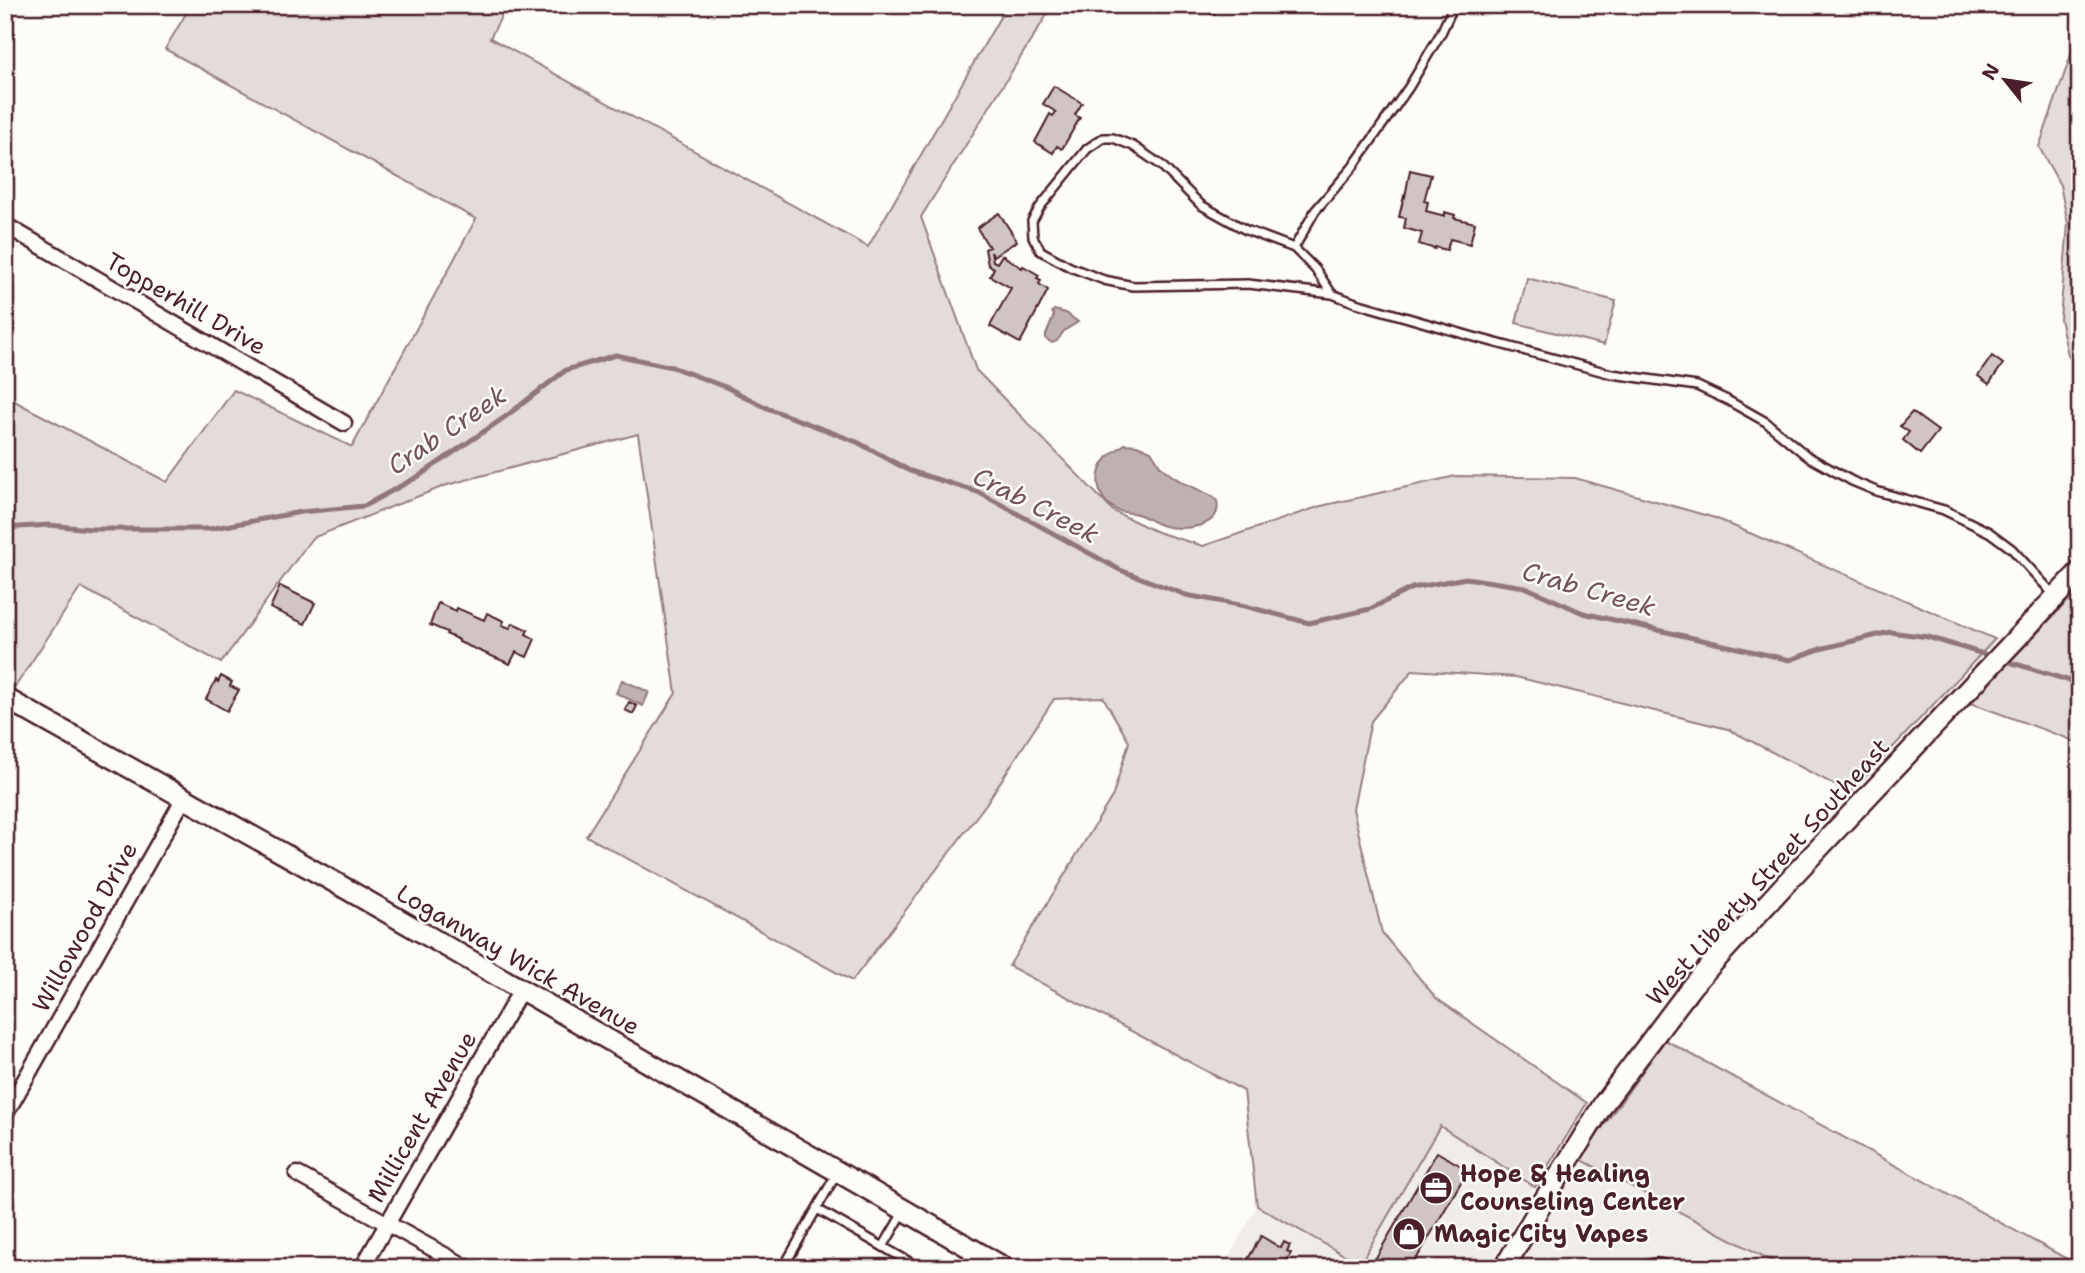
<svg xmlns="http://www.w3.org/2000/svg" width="2085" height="1273" viewBox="0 0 2085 1273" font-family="'Shantell Sans',sans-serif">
  <rect width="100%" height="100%" fill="#fdfcf7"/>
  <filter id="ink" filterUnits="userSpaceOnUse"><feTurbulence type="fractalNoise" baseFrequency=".0143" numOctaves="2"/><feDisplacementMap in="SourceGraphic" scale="14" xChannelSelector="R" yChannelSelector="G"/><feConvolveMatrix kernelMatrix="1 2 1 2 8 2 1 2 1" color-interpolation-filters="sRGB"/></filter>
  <g filter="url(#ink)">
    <!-- built -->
    <path fill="#f0ece8" d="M1440 1125 1535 1187 1489 1268H1223L1257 1206 1360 1264Z
      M1580 1159 1785 1268H1516Z"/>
    <!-- green -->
    <path fill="#e3dcda" stroke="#967e82" stroke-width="2" d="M191 5H507L490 38 868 247 1007 5H1053L921 217 976 370 1113 511 1157 532 1203 546 1321 506 1456 476 1575 478 1715 518 1995 639 1850 793 1728 729 1516 677 1413 670 1371 721 1353 809 1382 933 1436 998 1587 1103 1535 1187 1440 1126 1360 1264 1257 1206 1244 1091 1009 966 1113 795 1129 742 1103 697 1054 699 986 804 852 981 586 836 676 693 638 434 447 485 312 538 221 663 81 587 15 687 5 682V396L167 482 234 390 352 447 476 219 165 49Z
      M2080 29V374L2068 355 2060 319 2068 224 2060 185 2039 147Z
      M1527 278 1616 301 1604 345 1516 323Z
      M2080 588V743L1971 703Z
      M1665 1040 2080 1266V1268H1785L1580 1159Z"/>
    <!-- water -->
    <path fill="#c0b1b1" stroke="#91777b" stroke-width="2" d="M1054 310 1066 313 1078 322 1064 331 1057 341 1052 343 1046 339V335L1054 315 1052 312Z
      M1125 444 1137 445 1151 451 1161 467 1171 475 1182 482 1212 496 1217 501C1223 528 1182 531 1164 526 1155 524 1148 518 1140 515 1133 512 1125 513 1119 511 1096 501 1092 475 1108 457 1113 452 1119 448 1125 444Z
      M622 680 649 692 643 706 616 693Z"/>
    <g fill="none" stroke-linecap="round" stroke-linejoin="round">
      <!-- stream -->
      <path stroke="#91777b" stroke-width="5" d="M5 528 49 525 91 529H209L301 512 364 506 419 476 505 417 566 370 616 355 672 367 728 388 767 408 857 442 910 471 978 492 1120 570 1186 595 1245 606 1309 623 1370 609 1412 588 1466 578 1525 587 1583 613 1790 660 1820 649 1890 632 1928 637 1993 657
        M2003 660 2080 684"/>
    </g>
    <!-- building -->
    <path fill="#d0c5c4" stroke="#4a1f2b" stroke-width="2" d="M1196 5H1219L1214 15Z
      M1054 86 1082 103 1075 115 1080 118 1078 121 1062 149 1057 146 1053 153 1035 142 1050 114 1053 116 1056 112 1043 104Z
      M1410 170 1431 175 1424 201 1428 202 1426 211 1445 216V212L1455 215 1454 218 1475 223 1470 244 1450 239 1447 250 1435 247V249L1419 244 1422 233 1404 228 1406 218 1399 217 1404 196 1405 197Z
      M999 213 1017 241 994 256 991 252 993 261 997 263 1002 255 1022 268 1023 266 1039 275 1037 278 1041 280 1039 284 1048 290 1020 343 990 326 1011 288 990 276 994 268 988 265 985 249 989 247 977 228Z
      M1992 356 2003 364 1989 384 1978 376Z
      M1912 412 1938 431 1920 454 1903 440 1909 432 1900 426Z
      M280 586 315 603 305 624 270 608Z
      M438 603 456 611 457 608 484 620 487 613 504 621 502 625 510 628 513 623 528 630 526 634 535 639 527 657 516 652 510 664 459 642V640L446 634 447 632 430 625Z
      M221 676 232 682 230 686 239 690 227 711 206 699 216 680 218 682Z
      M629 702 637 706 633 714 625 710Z
      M1437 1152 1468 1170 1411 1268H1370Z
      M1261 1236 1281 1248 1284 1242 1290 1245 1287 1251 1291 1253 1283 1268 1274 1264 1272 1268H1243Z"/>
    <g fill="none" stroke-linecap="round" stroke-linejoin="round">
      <defs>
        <path id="lane" d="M1294 248 1315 211 1352 168 1409 87 1441 33 1454 5
          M1332 294 1316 270 1294 248 1246 230 1201 205 1161 165 1133 146 1113 138H1103L1087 149 1040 207 1032 221 1033 237 1041 251 1070 267 1104 280 1133 286 1248 284 1332 294 1356 303 1474 337 1612 374 1697 386 1727 400 1766 422 1807 456 1852 481 1876 491 1944 510 1989 532 2012 549 2055 596
          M817 1209 920 1268
          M883 1247 904 1211
          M787 1261 837 1173
          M962 1268 972 1250
          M1641 1268C1653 1261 1660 1261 1672 1268"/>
        <path id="street" d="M5 225 344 423
          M5 1115 184 798
          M297 1174 468 1268
          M362 1268 521 990"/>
        <path id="secondary" d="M5 698 336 883 1005 1268
          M1504 1268 1544 1200 1604 1103 1692 986 1788 881 2080 571"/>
      </defs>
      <!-- lane casing -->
      <use href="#lane" stroke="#4a1f2b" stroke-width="12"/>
      <!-- street casing -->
      <use href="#street" stroke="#4a1f2b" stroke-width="19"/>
      <!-- secondary casing -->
      <use href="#secondary" stroke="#4a1f2b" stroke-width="24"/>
      <!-- lane -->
      <use href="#lane" stroke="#fdfcf7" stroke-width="7"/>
      <!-- street -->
      <use href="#street" stroke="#fdfcf7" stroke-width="14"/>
      <!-- secondary -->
      <use href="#secondary" stroke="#fdfcf7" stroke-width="19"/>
    </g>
  </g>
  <!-- icons -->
  <defs>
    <symbol id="office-disc" viewBox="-11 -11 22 22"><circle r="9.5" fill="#4a1f2b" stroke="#fdfcf7"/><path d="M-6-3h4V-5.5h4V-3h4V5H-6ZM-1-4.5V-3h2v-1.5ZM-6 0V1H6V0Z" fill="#fff"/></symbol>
    <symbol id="shop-disc" viewBox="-11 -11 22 22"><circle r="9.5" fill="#4a1f2b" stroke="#fdfcf7"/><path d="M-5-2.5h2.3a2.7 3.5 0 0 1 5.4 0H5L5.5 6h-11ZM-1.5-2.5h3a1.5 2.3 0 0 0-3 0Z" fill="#fff"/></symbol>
  </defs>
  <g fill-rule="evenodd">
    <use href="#office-disc" x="1417" y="1169" width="38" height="38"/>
    <use href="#shop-disc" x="1390" y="1215" width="38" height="38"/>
  </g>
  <g text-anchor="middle" stroke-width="5" stroke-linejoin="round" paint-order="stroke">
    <!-- street labels -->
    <g font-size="24" fill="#4a1f2b" stroke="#fdfcf7">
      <text transform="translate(186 304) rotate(30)" y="8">Topperhill Drive</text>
      <text transform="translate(1768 872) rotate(-48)" y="8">West Liberty Street Southeast</text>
      <text transform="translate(85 927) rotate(-61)" y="8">Willowood Drive</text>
      <text transform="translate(518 960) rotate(30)" y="8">Loganway Wick Avenue</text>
      <text transform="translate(422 1117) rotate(-60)" y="8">Millicent Avenue</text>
    </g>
    <!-- poi labels -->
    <g font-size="24" font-weight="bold" fill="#4a1f2b" stroke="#fdfcf7" text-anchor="start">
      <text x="1460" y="1182">Hope &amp; Healing<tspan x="1460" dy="28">Counseling Center</tspan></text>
      <text x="1434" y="1242">Magic City Vapes</text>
    </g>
    <!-- water labels -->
    <g font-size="26" font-style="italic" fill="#73525a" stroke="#fdfcf7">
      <text transform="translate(447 430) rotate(-34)" y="9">Crab Creek</text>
      <text transform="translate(1036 505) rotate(27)" y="9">Crab Creek</text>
      <text transform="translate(1589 589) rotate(16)" y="9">Crab Creek</text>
    </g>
  </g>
  <!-- margin -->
  <rect width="2085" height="1273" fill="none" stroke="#fdfcf7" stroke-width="28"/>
  <rect x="14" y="14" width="2057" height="1245" fill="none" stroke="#4a1f2b" stroke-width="2.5" filter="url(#ink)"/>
  <!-- north arrow -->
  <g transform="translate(2005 80) rotate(300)" stroke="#fdfcf7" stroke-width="5" paint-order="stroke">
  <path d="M0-5L12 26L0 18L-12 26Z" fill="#4a1f2b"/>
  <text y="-10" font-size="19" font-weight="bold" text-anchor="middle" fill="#4a1f2b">N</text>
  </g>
</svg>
